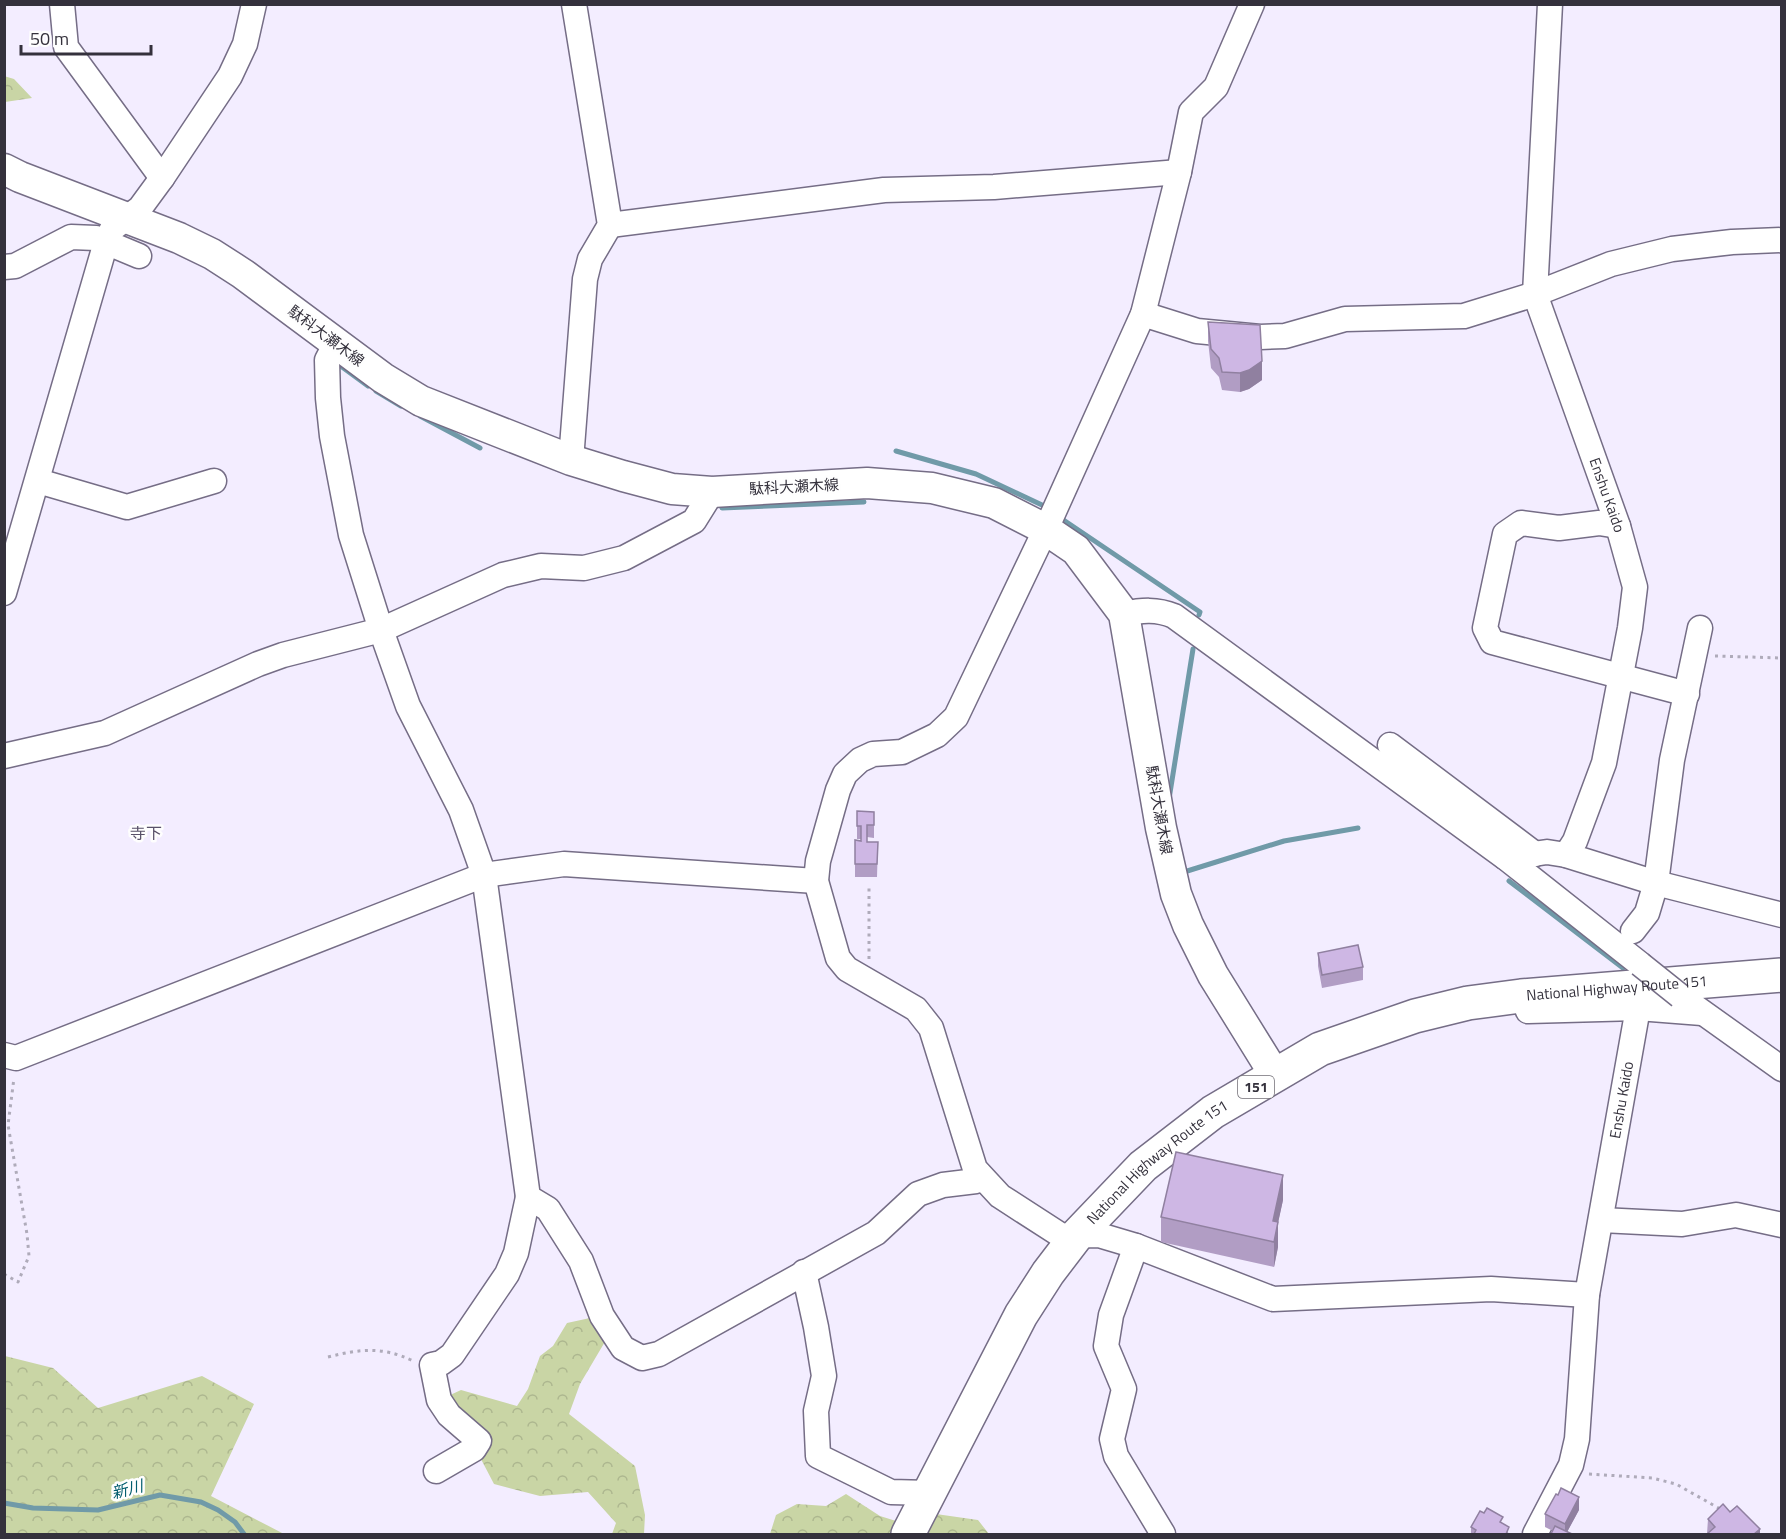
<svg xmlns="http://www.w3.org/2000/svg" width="1786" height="1539" viewBox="0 0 1786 1539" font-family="'Titillium Web','Noto Sans JP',sans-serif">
  <defs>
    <pattern id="forest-crowns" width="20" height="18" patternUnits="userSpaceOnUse" patternTransform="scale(1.5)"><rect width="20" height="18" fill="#c9d5a5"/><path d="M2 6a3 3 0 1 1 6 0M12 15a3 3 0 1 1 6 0" fill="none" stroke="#adb78f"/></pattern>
  </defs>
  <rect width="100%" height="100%" fill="#f3edff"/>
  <!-- forest -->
  <path fill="url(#forest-crowns)" d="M4 76 14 79 32 98 5 102Z
    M590 1318 606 1340 580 1384 569 1414 635 1466 645 1515 644 1534H612L616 1523 588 1492 540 1496 494 1484 448 1396 461 1390 517 1406 528 1389 540 1356 553 1346 567 1323Z
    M5 1356 53 1368 98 1408 202 1376 254 1404 211 1496 284 1534H5Z
    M846 1494 880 1516 912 1526 936 1514 978 1520 989 1534H770L776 1515 797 1504 826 1506Z"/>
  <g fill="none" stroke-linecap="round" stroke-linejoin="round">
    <!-- stream -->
    <path stroke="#709aa8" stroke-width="5" d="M338 364 368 386
      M376 391 401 406
      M420 416 480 448
      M896 451 976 474 1042 505
      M722 508 864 502
      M1062 519 1200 612 1199 615
      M1169 799 1193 649
      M1183 866 1184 872 1284 841 1358 828
      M1509 881 1623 968
      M4 1503 33 1508 98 1510 160 1495 201 1502 218 1510 235 1522 244 1534"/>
    <defs>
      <g id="minor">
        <path d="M62 4 66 47 162 178"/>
        <path d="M1252 4 1216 87 1191 112 1179 172 1143 314 1051 518 956 717 937 735 902 752 873 754 860 760 845 774 838 790 818 861 816 881 838 958 847 969 916 1009 931 1028 975 1169 1000 1196 1062 1236 1099 1235 1136 1246 1273 1299 1491 1289 1587 1295"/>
        <path id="s1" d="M1550 4 1535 294 1618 526 1635 587 1630 628 1604 763 1575 841 1566 855"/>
        <path d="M610 225 884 190 994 187 1179 172"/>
        <path d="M4 267 15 266 71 237 96 238 139 256"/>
        <path d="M1143 314 1197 331 1260 337 1285 336 1345 319 1464 316 1535 294 1611 264 1672 249 1732 242 1782 240"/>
        <path d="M336 343 327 360 328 398 332 436 351 535 381 630 408 706 461 810 484 875 528 1197 548 1209 581 1261 602 1316 623 1348 642 1358 659 1354 876 1233 918 1194 943 1185 976 1181 981 1177"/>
        <path d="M571 460 585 279 590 259 610 225 574 4"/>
        <path d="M38 481 127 507 214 481"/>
        <path d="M1618 526 1599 523 1559 528 1521 523 1505 534 1485 628 1492 642 1687 694"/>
        <path d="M4 593 106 242 112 229 140 208 162 178 230 76 245 44 254 4"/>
        <path d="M1124 614C1142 610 1157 609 1174 616L1506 858 1640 964"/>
        <path d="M1390 745 1535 854"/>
        <path d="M4 756 105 733 258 664 283 655 381 630 503 575 541 566 584 568 624 558 694 521 712 492"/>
        <path d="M1506 858 1547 852 1566 855 1656 883 1782 915"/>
        <path d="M1633 931 1647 913 1656 883 1672 760 1700 628"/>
        <path d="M1523 999 1528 1011 1638 1008 1702 1013"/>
        <path d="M1691 1004 1782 1069"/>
        <path d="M4 1055 16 1058 484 875 564 864 816 881"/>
        <path d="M1601 1220 1682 1224 1736 1215 1782 1225"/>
        <path d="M1136 1246 1111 1315 1106 1346 1124 1389 1112 1439 1116 1456 1163 1534"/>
        <path d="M804 1272 816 1327 824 1376 816 1411 818 1456 891 1492 930 1493"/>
        <path d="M436 1471 474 1449 479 1441 449 1415 439 1400 432 1365 441 1363 452 1355 507 1274 516 1253 528 1197"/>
        <path id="s2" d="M1535 1534 1571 1465 1577 1439 1587 1295 1638 1008"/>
      </g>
      <path id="major" d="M4 169 20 177 179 238 212 254 243 274 383 378 421 401 571 460 623 476 672 489 712 492 867 483 932 488 994 503 1045 529 1076 550 1124 614 1161 828 1176 894 1188 925 1213 975 1275 1075"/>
      <g id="highway">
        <path id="s3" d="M908 1534 1021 1315 1048 1273 1077 1235 1143 1166 1213 1112 1320 1049 1415 1016 1468 1003 1521 996 1782 975"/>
      </g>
    </defs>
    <!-- minor casing -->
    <use href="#minor" stroke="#756d86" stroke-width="27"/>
    <!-- major casing -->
    <use href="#major" stroke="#756d86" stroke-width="33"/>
    <!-- highway casing -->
    <use href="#highway" stroke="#756d86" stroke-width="36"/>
    <!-- path -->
    <path stroke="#afabba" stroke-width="3" stroke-dasharray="3 4.5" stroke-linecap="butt" d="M1715 656 1782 658
      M869 959V887
      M4 1274 18 1282 29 1256 27 1234 8 1125 14 1078
      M328 1357C360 1349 382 1346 413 1361
      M1589 1474 1652 1478 1676 1484 1722 1510"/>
    <!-- minor -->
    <use href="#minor" stroke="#fff" stroke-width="24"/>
    <!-- major -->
    <use href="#major" stroke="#fff" stroke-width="30"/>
    <!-- highway -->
    <use href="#highway" stroke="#fff" stroke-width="33"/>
    <defs>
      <path id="minor-bridge" d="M1640 964 1680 996"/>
    </defs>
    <!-- minor-bridge casing -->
    <use href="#minor-bridge" stroke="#756d86" stroke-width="27" stroke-linecap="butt"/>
    <!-- minor-bridge -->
    <use href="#minor-bridge" stroke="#fff" stroke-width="24"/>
  </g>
  <!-- wall -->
  <path fill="#b19dc4" d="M1208 322 1262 380 1249 389 1240 392 1222 390 1219 377 1211 368 1208 341Z
    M857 811 874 812V838L867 837V842H878L877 877H855V840L861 841V839H857Z
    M1318 953 1363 967V980L1322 988 1318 966Z
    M1283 1200 1278 1222V1247L1274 1267 1161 1242V1217Z
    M1579 1510 1567 1532 1553 1531 1545 1527V1514Z
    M1484 1513 1503 1524 1509 1534H1471V1527Z
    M1708 1519 1760 1534H1707Z"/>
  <!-- shaded-wall -->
  <path fill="#9080a0" d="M1262 361V380L1249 389 1240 392V373Z
    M1283 1175V1200L1274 1242 1273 1221Z
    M1278 1222V1247L1274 1267V1242Z
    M1579 1497V1510L1566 1534H1565V1524Z
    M1760 1529V1534H1754Z"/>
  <!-- building -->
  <path fill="#ceb7e4" stroke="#9080a0" stroke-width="1.5" d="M1208 322 1260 325 1262 361 1249 370 1240 373 1222 372 1219 358 1211 349Z
    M857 811 874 812V825H867V842H878L877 864H855V840L861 841V826H857Z
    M1358 945 1363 967 1322 975 1318 953Z
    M1176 1152 1283 1175 1273 1221 1278 1222 1274 1242 1161 1217Z
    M1561 1488 1579 1497 1565 1524 1545 1514 1556 1494 1558 1495Z
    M1723 1504 1730 1512 1737 1506 1760 1529 1754 1534H1707L1715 1527 1708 1519Z
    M1487 1508 1503 1517 1500 1522 1509 1527 1506 1534H1474L1476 1530 1471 1527 1480 1511 1484 1513Z
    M1555 1526 1572 1534H1551Z"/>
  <g text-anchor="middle" stroke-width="5" stroke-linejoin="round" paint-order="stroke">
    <!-- shield labels -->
    <rect fill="#fefefe" stroke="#716e76" stroke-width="1.5" x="1238" y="1076" width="36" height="22" rx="4.5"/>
    <g font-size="14" font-weight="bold" fill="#34313c">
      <text x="1256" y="1092">151</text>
    </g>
    <!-- street labels -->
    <g font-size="15" fill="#34313c" stroke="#fefefe">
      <text transform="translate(326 336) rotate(37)" y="5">駄科大瀬木線</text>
      <text transform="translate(794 487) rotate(-3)" y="5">駄科大瀬木線</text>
      <text dy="5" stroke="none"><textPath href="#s1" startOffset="504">Enshu Kaido</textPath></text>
      <text transform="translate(1159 810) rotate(80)" y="5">駄科大瀬木線</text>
      <text dy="5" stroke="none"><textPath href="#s3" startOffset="957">National Highway Route 151</textPath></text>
      <text dy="5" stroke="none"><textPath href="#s2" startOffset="447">Enshu Kaido</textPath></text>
      <text dy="5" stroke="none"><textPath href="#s3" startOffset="453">National Highway Route 151</textPath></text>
    </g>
    <!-- neighbourhood labels -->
    <g font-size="16" fill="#595169" stroke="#fefefe">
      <text x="146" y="839">寺下</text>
    </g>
    <!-- water labels -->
    <g font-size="16" font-style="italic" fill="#025d6e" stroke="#fefefe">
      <text transform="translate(127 1489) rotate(-14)" y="6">新川</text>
    </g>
  </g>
  <!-- border -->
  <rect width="1786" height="1539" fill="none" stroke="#34313c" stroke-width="12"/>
  <!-- scale -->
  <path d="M21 45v9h130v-9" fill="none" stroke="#34313c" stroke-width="3"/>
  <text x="30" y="45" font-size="18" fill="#34313c" stroke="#fefefe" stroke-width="4.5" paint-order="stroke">50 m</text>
</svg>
